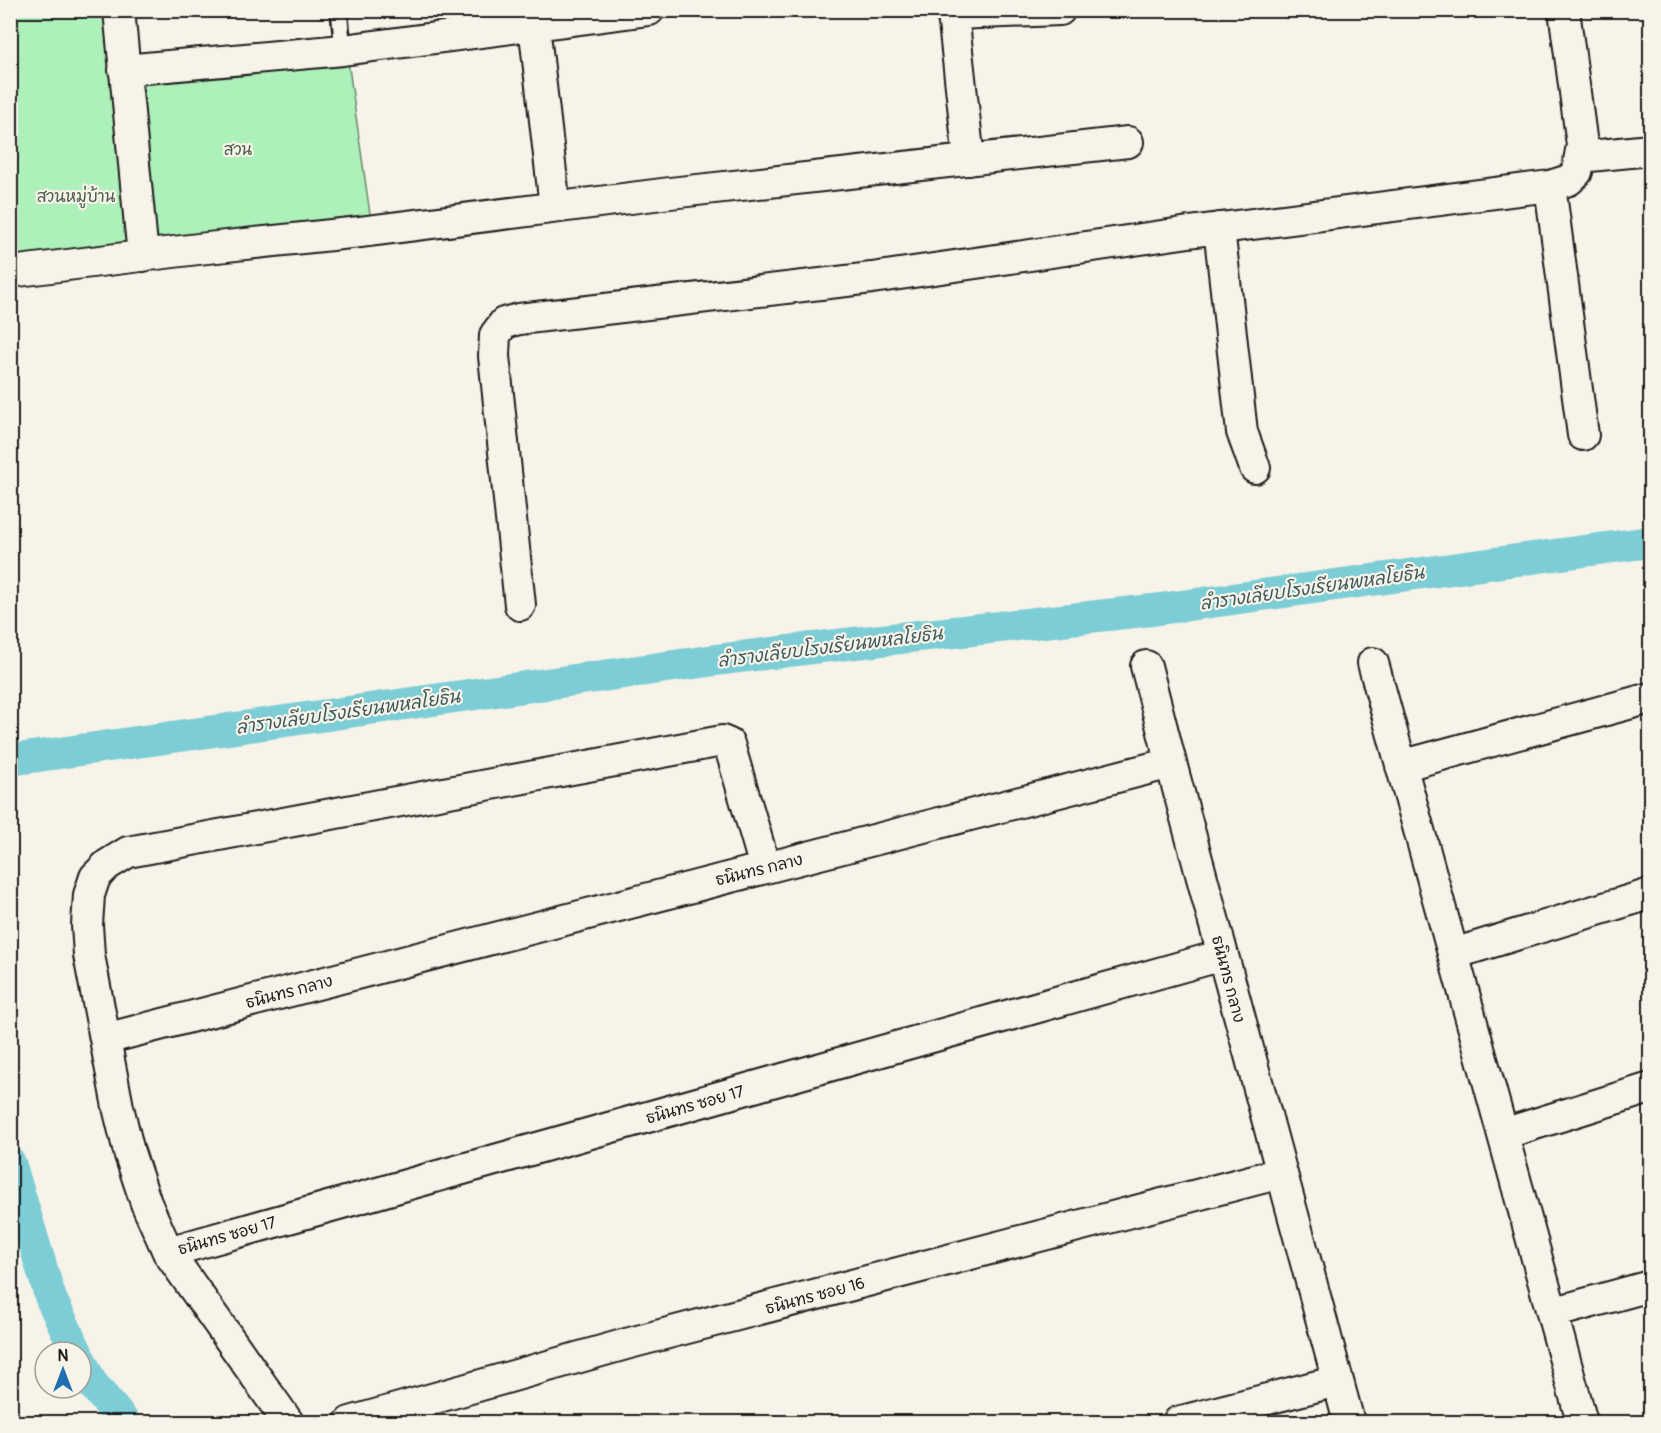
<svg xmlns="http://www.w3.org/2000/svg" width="1661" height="1433" viewBox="0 0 1661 1433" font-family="Pangolin,'Playpen Sans Thai',sans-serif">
  <rect width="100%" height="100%" fill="#f7f3e8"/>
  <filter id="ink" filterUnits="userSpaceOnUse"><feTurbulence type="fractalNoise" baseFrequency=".0167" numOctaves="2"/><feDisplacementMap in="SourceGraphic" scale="12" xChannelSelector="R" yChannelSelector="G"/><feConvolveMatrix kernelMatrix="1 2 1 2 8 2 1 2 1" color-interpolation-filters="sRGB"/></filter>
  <g filter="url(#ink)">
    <!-- green -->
    <path fill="#adf0ba" stroke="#64866b" stroke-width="1.5" d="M10 11H124L130 63 346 47 372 228 11 272Z"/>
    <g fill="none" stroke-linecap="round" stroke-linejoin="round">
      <!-- canal -->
      <path stroke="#7ccdd6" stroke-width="32" d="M10 760 716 660 846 644 1152 610 1650 542
        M10 1163 51 1299 77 1352
        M81 1361 91 1382 124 1422"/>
      <defs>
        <path id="lane" d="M339 10 343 50"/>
        <path id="street" d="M119 10 143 256
          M948 10 953 14 1060 10
          M953 14 969 160
          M534 25 555 207
          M124 70 343 50 649 10
          M1580 157 1650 150
          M1550 186 1583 435
          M1219 228 1242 432 1255 468
          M10 272 198 249 360 232 670 193 1128 142
          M520 605 494 356 495 335 504 323 519 319 872 278 1189 232 1550 186 1569 180 1577 172 1582 145 1564 10
          M1373 663 1582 1422
          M1146 666 1171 763 1349 1422
          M1401 766 1650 698
          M1453 954 1650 894
          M105 1039 1171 763
          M1503 1134 1650 1088
          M168 1252 1223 955
          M1552 1313 1650 1286
          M288 1422 168 1252 146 1203 129 1152 118 1107 105 1039 89 955 87 925 89 895 95 877 107 865 128 852 722 741 729 744 765 867
          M350 1422 626 1344 1281 1173
          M1178 1422 1337 1381"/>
      </defs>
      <!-- lane casing -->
      <use href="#lane" stroke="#1c1c1c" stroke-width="20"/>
      <!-- street casing -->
      <use href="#street" stroke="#1c1c1c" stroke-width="34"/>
      <!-- lane -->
      <use href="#lane" stroke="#f7f3e8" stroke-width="15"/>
      <!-- street -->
      <use href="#street" stroke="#f7f3e8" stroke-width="30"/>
    </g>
  </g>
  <g text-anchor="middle" stroke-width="4.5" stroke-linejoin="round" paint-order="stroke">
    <!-- park labels -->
    <g font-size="16" fill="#485c4b" stroke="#f7f3e8">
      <text x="238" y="155">สวน</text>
      <text x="76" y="202">สวนหมู่บ้าน</text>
    </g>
    <!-- street labels -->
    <g font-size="16" fill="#1c1c1c" stroke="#f7f3e8">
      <text transform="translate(759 869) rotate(-14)" y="6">ธนินทร กลาง</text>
      <text transform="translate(1229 979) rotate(75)" y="6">ธนินทร กลาง</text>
      <text transform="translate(289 991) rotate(-15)" y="6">ธนินทร กลาง</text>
      <text transform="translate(695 1104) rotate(-16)" y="6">ธนินทร ซอย 17</text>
      <text transform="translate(227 1235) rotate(-16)" y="6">ธนินทร ซอย 17</text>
      <text transform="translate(815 1295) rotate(-15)" y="6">ธนินทร ซอย 16</text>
    </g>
    <!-- water labels -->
    <g font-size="18" font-style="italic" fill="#3e5a5d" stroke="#f7f3e8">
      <text transform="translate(1312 588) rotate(-8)" y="6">ลำรางเลียบโรงเรียนพหลโยธิน</text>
      <text transform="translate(830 647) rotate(-7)" y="6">ลำรางเลียบโรงเรียนพหลโยธิน</text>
      <text transform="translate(348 712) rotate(-8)" y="6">ลำรางเลียบโรงเรียนพหลโยธิน</text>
    </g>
  </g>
  <!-- margin -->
  <rect width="1661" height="1433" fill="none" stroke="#f7f3e8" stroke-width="36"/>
  <rect x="18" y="18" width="1625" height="1397" fill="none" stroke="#1c1c1c" stroke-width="2" filter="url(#ink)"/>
  <!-- north arrow -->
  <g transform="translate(63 1370)"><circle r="28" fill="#f7f3e8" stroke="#9f9d96" stroke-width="1.5"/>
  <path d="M0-4.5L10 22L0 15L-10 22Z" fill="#1f6fb2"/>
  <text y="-9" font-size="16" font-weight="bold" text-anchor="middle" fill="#1c1c1c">N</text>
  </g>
</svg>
